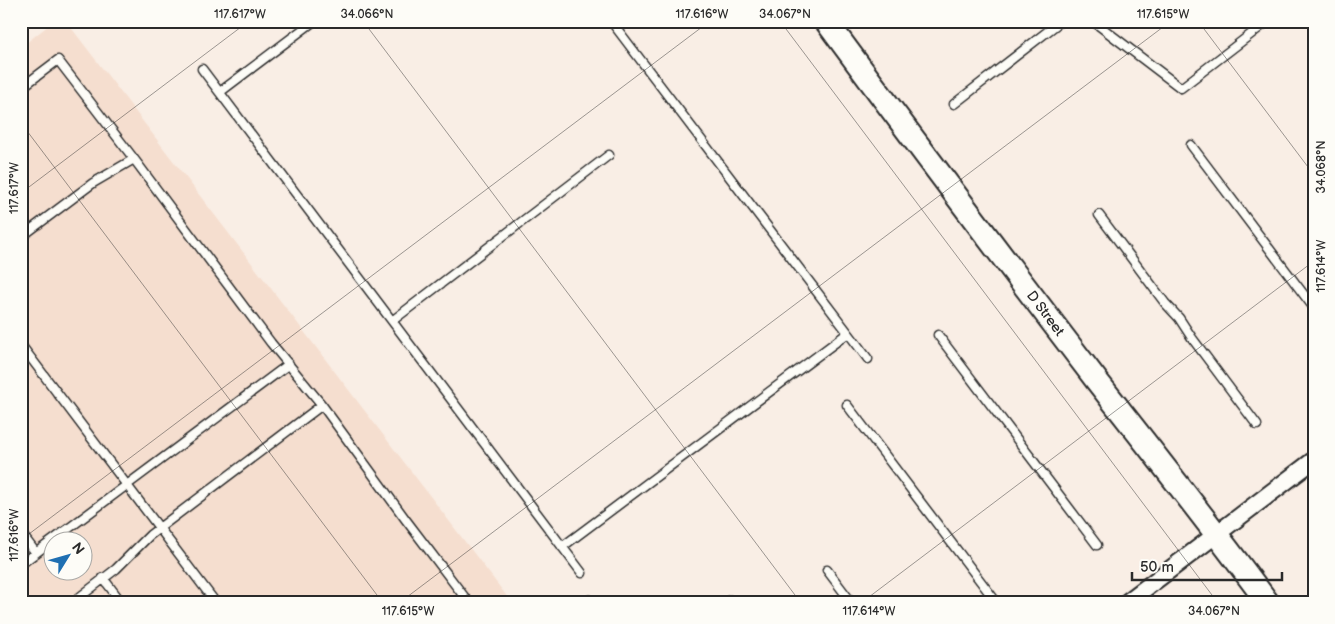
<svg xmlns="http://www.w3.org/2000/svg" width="1335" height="624" viewBox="0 0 1335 624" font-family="'Balsamiq Sans',sans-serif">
  <rect width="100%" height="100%" fill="#f9eee5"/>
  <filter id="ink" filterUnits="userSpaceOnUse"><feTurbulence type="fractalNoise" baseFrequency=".02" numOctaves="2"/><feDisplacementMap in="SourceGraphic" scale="10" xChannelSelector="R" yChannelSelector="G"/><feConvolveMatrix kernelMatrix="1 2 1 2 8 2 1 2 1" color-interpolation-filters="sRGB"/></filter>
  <g filter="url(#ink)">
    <!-- built -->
    <path fill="#f5decf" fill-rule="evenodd" d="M54 21H66L512 603H21V47ZM52 542H82V572H52Z"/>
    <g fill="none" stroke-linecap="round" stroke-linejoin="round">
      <defs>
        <path id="lane" d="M611 21 868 359
          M1093 21 1181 88 1268 21
          M202 69 582 573
          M21 88 58 60 134 159
          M220 92 314 21
          M954 104 1061 21
          M1191 145 1314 308
          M1099 215 1165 303 1179 318 1192 338 1257 425
          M21 237 93 183 134 159 271 343 322 405
          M392 321 609 155
          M938 335 1097 545
          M21 345 216 603
          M847 405 997 603
          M21 533 36 553
          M562 547 848 333
          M1314 551V556
          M21 564 289 364
          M827 570 852 603
          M103 578 122 603
          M589 600 591 603
          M730 600 733 603
          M72 603 116 569 150 535 322 405 406 520 469 603"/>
        <path id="street" d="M1126 603 1314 460"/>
        <path id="secondary" d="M826 21C915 142 1006 262 1097 381 1155 455 1213 528 1268 603"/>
      </defs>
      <!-- lane casing -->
      <use href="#lane" stroke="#2b2b2b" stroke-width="11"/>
      <!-- street casing -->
      <use href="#street" stroke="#2b2b2b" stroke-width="20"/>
      <!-- secondary casing -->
      <use href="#secondary" stroke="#2b2b2b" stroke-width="26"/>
      <!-- lane -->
      <use href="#lane" stroke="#fdfcf7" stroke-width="8"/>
      <!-- street -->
      <use href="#street" stroke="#fdfcf7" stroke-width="16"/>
      <!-- secondary -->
      <use href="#secondary" stroke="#fdfcf7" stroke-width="22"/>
    </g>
  </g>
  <!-- ticks -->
  <path fill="none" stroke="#2b2b2b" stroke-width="1" stroke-opacity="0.45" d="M363 21 801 603M780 21 1218 603M1198 21 1314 175M21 123 383 603M21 193 249 21M21 540 710 21M399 603 1171 21M861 603 1314 261"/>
  <g text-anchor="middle" stroke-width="4" stroke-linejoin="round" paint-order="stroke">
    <!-- street labels -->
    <g font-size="14" fill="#2b2b2b" stroke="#fdfcf7">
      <text transform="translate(1046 313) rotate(53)" y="5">D Street</text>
    </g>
  </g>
  <!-- margin -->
  <rect width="1335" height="624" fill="none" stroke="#fdfcf7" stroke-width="55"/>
  <!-- north arrow -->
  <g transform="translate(68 556) rotate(53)"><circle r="24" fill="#fdfcf7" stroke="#a9a8a5"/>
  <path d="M0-4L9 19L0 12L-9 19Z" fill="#1f6fb2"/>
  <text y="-8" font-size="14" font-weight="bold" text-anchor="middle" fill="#2b2b2b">N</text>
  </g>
  <!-- scale -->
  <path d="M1132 572v8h150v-8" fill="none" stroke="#2b2b2b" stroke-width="2.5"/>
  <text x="1140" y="572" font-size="15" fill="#2b2b2b" stroke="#fdfcf7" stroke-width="4" paint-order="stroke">50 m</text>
  <rect x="28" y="28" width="1280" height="568" fill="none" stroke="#2b2b2b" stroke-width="2"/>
  <g font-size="12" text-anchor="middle" fill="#2b2b2b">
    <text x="240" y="18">117.617°W</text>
    <text x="367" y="18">34.066°N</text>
    <text x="702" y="18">117.616°W</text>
    <text x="785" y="18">34.067°N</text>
    <text x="1163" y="18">117.615°W</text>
    <text transform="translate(1321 167) rotate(-90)" y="4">34.068°N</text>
    <text transform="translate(14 188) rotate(-90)" y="4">117.617°W</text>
    <text transform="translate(1321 266) rotate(-90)" y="4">117.614°W</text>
    <text transform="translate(14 535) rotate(-90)" y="4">117.616°W</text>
    <text x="408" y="615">117.615°W</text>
    <text x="869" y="615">117.614°W</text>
    <text x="1214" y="615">34.067°N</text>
  </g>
</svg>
